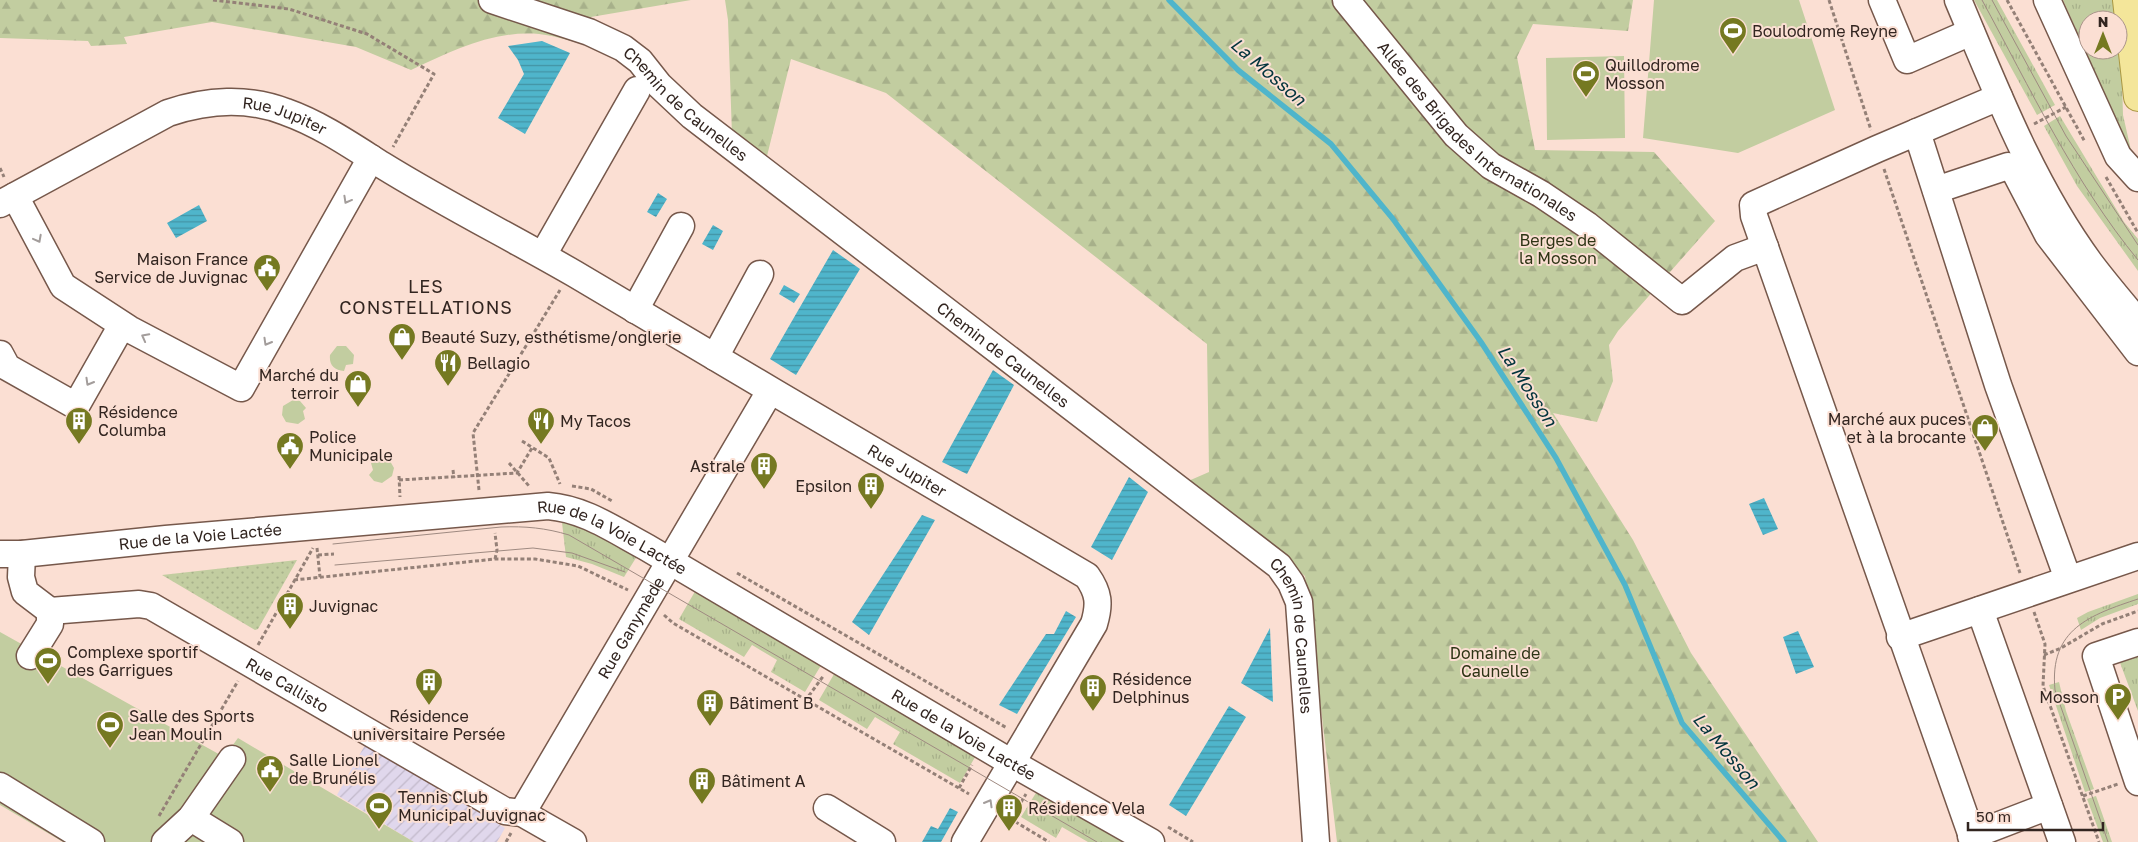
<svg xmlns="http://www.w3.org/2000/svg" width="2138" height="842" viewBox="0 0 2138 842" font-family="'Golos Text',sans-serif">
  <defs>
    <pattern id="industrial-furrows" width="10" height="10" patternUnits="userSpaceOnUse" patternTransform="scale(1.25)"><rect width="10" height="10" fill="#e0d7ec"/><path d="M-1 1l2-2M0 10L10 0M9 11l2-2" fill="none" stroke="#c1b8ca"/></pattern>
    <pattern id="grass-tufts" width="24" height="20" patternUnits="userSpaceOnUse" patternTransform="scale(1.25)"><rect width="24" height="20" fill="#c2cda0"/><path d="M3 7l-1-3M5 7V3M7 7l1-3M15 17l-1-3M17 17v-4M19 17l1-3" fill="none" stroke="#a7b08a"/></pattern>
    <pattern id="forest-firs" width="22" height="20" patternUnits="userSpaceOnUse" patternTransform="scale(1.25)"><rect width="22" height="20" fill="#c2cda0"/><path d="M5 1l3.5 6h-7zM16 11l3.5 6h-7z" fill="#a7b08a"/></pattern>
    <pattern id="park-dots" width="8" height="8" patternUnits="userSpaceOnUse" patternTransform="scale(1.25)"><rect width="8" height="8" fill="#c2cda0"/><path d="M2 2h.1M6 6h.1" fill="none" stroke="#a7b08a" stroke-width="1.8" stroke-linecap="round"/></pattern>
    <pattern id="water-rules" width="6" height="5" patternUnits="userSpaceOnUse" patternTransform="scale(1.25)"><rect width="6" height="5" fill="#4fb5cb"/><path d="M0 2.5h6" fill="none" stroke="#4293a4"/></pattern>
  </defs>
  <rect width="100%" height="100%" fill="#fbdfd3"/>
  <!-- industrial -->
  <path fill="url(#industrial-furrows)" d="M365 745 505 828 497 842H414L337 795Z"/>
  <!-- grass -->
  <path fill="url(#grass-tufts)" fill-rule="evenodd" d="M1974 0H1997L2055 105 2037 115Z
    M2063 0H2114L2121 45 2123 115 2133 159ZM2088 20H2118V50H2088Z
    M2060 116 2124 222 2138 239V271L2077 186 2044 126Z
    M561 514 639 553 624 577 592 564 566 557Z
    M697 588 823 662 805 692 771 672 777 660 752 645 744 657 679 619Z
    M2138 594V604L2100 618 2081 630 2077 618 2088 612Z
    M2138 653V711L2119 660Z
    M837 669 978 752 960 783 893 744 900 732 875 717 867 729 819 700Z
    M2059 682 2066 711 2094 789 2085 792 2049 685Z
    M1039 788 1131 842H1088L1062 827 1056 838 1021 817Z
    M2096 796 2112 842H2103L2087 799Z"/>
  <!-- forest -->
  <path fill="url(#forest-firs)" d="M0 0H691L591 17 595 47C577 43 557 36 539 34 493 30 452 51 411 70L356 47 212 22 124 37 127 44 91 46 88 41 0 38Z
    M725 0H1633L1628 31 1533 24 1517 57 1535 150 1654 152 1715 221 1618 331 1609 345 1613 381 1597 422 1553 413 1633 540 1691 653 1818 842H1337L1305 576 1186 482 1209 472 1207 344 886 93 791 59 767 156 732 135 728 20Z"/>
  <!-- park -->
  <path fill="url(#park-dots)" d="M297 560 258 629 255 630 162 575Z"/>
  <!-- garden -->
  <path fill="#c2cda0" d="M1654 0H1799L1835 110 1738 153 1643 138Z
    M1624 56 1625 138 1547 140 1546 58Z
    M337 346H346L354 355 353 364 346 365 344 371C334 370 329 365 330 355Z
    M293 400 300 401 306 408 303 411 305 419 298 424 286 422 282 415 283 406Z
    M378 458 390 461 394 468 392 476 382 483 374 481 369 475 373 470 371 463Z
    M0 632 224 757 238 738 414 842H63L0 805Z"/>
  <!-- water -->
  <path fill="url(#water-rules)" d="M542 41 570 53 525 134 498 118 524 74 518 60 508 46Z
    M658 193 667 199 656 217 647 212Z
    M199 205 207 221 176 238 167 223Z
    M713 225 723 231 713 250 702 244Z
    M833 250 860 269 796 375 770 359Z
    M784 285 800 294 794 303 779 294Z
    M993 370 1014 385 967 474 942 462Z
    M1129 477 1148 492 1112 560 1091 547Z
    M1764 498 1778 529 1763 535 1749 504Z
    M922 515 935 520 869 635 852 622Z
    M1066 611 1076 617 1017 714 999 705 1046 634H1054Z
    M1270 628 1273 702 1241 683Z
    M1798 631 1814 667 1796 674 1783 637Z
    M1229 706 1246 717 1186 816 1169 805Z
    M950 808 958 812 941 842H922L931 826 938 829Z"/>
  <g fill="none" stroke-linecap="round" stroke-linejoin="round">
    <!-- stream -->
    <path stroke="#4fb5cb" stroke-width="5.5" d="M1169 0 1238 70 1331 144 1393 219 1481 342 1556 458 1625 585 1682 723 1784 842"/>
    <defs>
      <g id="minor">
        <path id="s1" d="M492 0 589 32 623 48 640 61 659 85 692 116 1279 566 1291 583 1299 602 1316 842"/>
        <path id="s2" d="M1346 0 1456 135 1491 166 1541 194 1587 225 1682 301 1735 258 1765 247"/>
        <path d="M1882 0 1907 60 1971 32"/>
        <path d="M1958 0C1996 90 2032 184 2090 263 2105 283 2122 303 2138 322"/>
        <path d="M2047 0 2118 156 2138 178"/>
        <path d="M1917 132 1998 385 2068 579"/>
        <path d="M1936 190 2008 166 2013 168 2048 235 2138 352"/>
        <path d="M15 196 63 286 129 329 241 388 371 158"/>
        <path id="s3" d="M0 204 168 113C206 100 248 97 286 112 320 124 352 146 382 165 445 204 511 237 575 274 745 376 916 475 1087 576 1099 593 1100 604 1094 624L965 842"/>
        <path d="M543 255 637 90"/>
        <path d="M635 310 681 226"/>
        <path d="M0 354 7 367 76 406 122 325"/>
        <path d="M715 357 760 274"/>
        <path id="s4" d="M0 554H22L166 539 548 506C585 509 614 530 646 547L1012 763 1151 842"/>
        <path id="s5" d="M22 554 21 577 25 592 50 611 139 604 151 606 505 811 522 813 573 842"/>
        <path d="M1980 610 2062 842"/>
        <path d="M1900 637 2138 556"/>
        <path d="M2138 642 2096 656 2138 782"/>
        <path d="M30 656 50 624V611"/>
        <path d="M0 786 91 842"/>
        <path d="M827 808 882 842"/>
        <path id="s6" d="M522 813 770 391"/>
        <path d="M191 818 230 842"/>
        <path d="M1971 836 2049 806"/>
        <path d="M165 842 191 818 232 759"/>
        <path d="M1974 842 1754 216 1753 205 1877 149 1999 97"/>
      </g>
      <path id="major" d="M2127 0 2138 97"/>
    </defs>
    <!-- minor casing -->
    <use href="#minor" stroke="#76584b" stroke-width="29"/>
    <!-- major casing -->
    <use href="#major" stroke="#ab9843" stroke-width="30"/>
    <!-- path -->
    <path stroke="#948077" stroke-width="3" stroke-dasharray="4 2.5" stroke-linecap="butt" d="M213 0 289 9 367 34 434 74 393 147
      M1829 0 1871 130
      M2007 0 2085 142
      M2034 124 2066 107
      M0 168 4 177
      M1884 169 2020 573
      M2106 177 2138 233
      M522 441 549 458 560 484
      M509 463 529 486
      M453 470 454 478
      M399 476 400 497
      M399 480 517 473 532 448
      M572 486 591 489 612 501
      M479 490 473 433 560 290
      M317 548 320 577
      M318 555 334 554
      M495 559 497 550 495 533
      M737 573 1007 728
      M294 580 495 559H535L578 566 628 590
      M2034 612 2045 644 2043 686 2099 842
      M664 615 673 623 969 794
      M258 645 313 548
      M2044 655 2061 648 2102 624 2138 611
      M805 701 824 675
      M959 788 972 765
      M2083 796 2118 784
      M1004 815 1049 842
      M159 816 238 681
      M1011 819 1026 794
      M1168 827 1193 842
      M506 842 511 833"/>
    <!-- minor -->
    <use href="#minor" stroke="#fff" stroke-width="26"/>
    <!-- major -->
    <use href="#major" stroke="#f4e69a" stroke-width="28"/>
    <!-- tram -->
    <path stroke="#9f8a81" stroke-width="1" d="M1982 0C2030 88 2074 182 2138 260
      M1992 0 2066 136 2138 245
      M333 544 501 527C525 526 546 528 569 535L1097 842
      M335 565 533 548 572 553 625 572
      M2108 842 2055 690C2049 629 2090 615 2138 599"/>
  </g>
  <!-- one-way arrows -->
  <defs><path id="oneway-chevron" d="M-2-3.5L2.5 0L-2 3.5" fill="none" stroke-width="1.6" stroke-linecap="round" stroke-linejoin="round" transform="scale(1.25)"/></defs>
  <g stroke="#a39d9b">
    <use href="#oneway-chevron" transform="translate(347 200) rotate(119)"/>
    <use href="#oneway-chevron" transform="translate(38 239) rotate(62)"/>
    <use href="#oneway-chevron" transform="translate(145 337) rotate(-152)"/>
    <use href="#oneway-chevron" transform="translate(267 342) rotate(120)"/>
    <use href="#oneway-chevron" transform="translate(89 382) rotate(120)"/>
    <use href="#oneway-chevron" transform="translate(989 803) rotate(-60)"/>
  </g>
  <!-- icons -->
  <defs>
    <symbol id="stadium-pin" viewBox="-11 -11 22 30"><path d="M0 17L-7.5 6A9.5 9.5 0 1 1 7.5 6Z" fill="#757921" stroke="#fbdfd3"/><path d="M0-5a6.5 5 0 1 0 0 10a6.5 5 0 1 0 0-10ZM-3.5-1.8h7v3.6h-7Z" fill="#fff"/></symbol>
    <symbol id="civic-pin" viewBox="-11 -11 22 30"><path d="M0 17L-7.5 6A9.5 9.5 0 1 1 7.5 6Z" fill="#757921" stroke="#fbdfd3"/><path d="M-.6-6.5H3V-4.5H.6V-3L4-1V1h2V6H-6V1h2V-1L-.6-3ZM-1.2 2.5V6h2.4V2.5Z" fill="#fff"/></symbol>
    <symbol id="shop-pin" viewBox="-11 -11 22 30"><path d="M0 17L-7.5 6A9.5 9.5 0 1 1 7.5 6Z" fill="#757921" stroke="#fbdfd3"/><path d="M-5-2.5h2.3a2.7 3.5 0 0 1 5.4 0H5L5.5 6h-11ZM-1.5-2.5h3a1.5 2.3 0 0 0-3 0Z" fill="#fff"/></symbol>
    <symbol id="restaurant-pin" viewBox="-11 -11 22 30"><path d="M0 17L-7.5 6A9.5 9.5 0 1 1 7.5 6Z" fill="#757921" stroke="#fbdfd3"/><path d="M-5-6h1v4h1v-4h1v4h1v-4h1v5L-1.5 .5V6h-2V.5L-5-1ZM5-6V6H3V1.5H1.5Q1.5-4 5-6Z" fill="#fff"/></symbol>
    <symbol id="building-pin" viewBox="-11 -11 22 30"><path d="M0 17L-7.5 6A9.5 9.5 0 1 1 7.5 6Z" fill="#757921" stroke="#fbdfd3"/><path d="M-4-6H4V6H1V3H-1V6H-4ZM-2.5-4.3h1.7v1.8h-1.7ZM.8-4.3h1.7v1.8H.8ZM-2.5-1h1.7V.8h-1.7ZM.8-1h1.7V.8H.8Z" fill="#fff"/></symbol>
    <symbol id="parking-pin" viewBox="-11 -11 22 30"><path d="M0 17L-7.5 6A9.5 9.5 0 1 1 7.5 6Z" fill="#757921" stroke="#fbdfd3"/><path d="M-3.5-5.5H1a3.5 3.5 0 0 1 0 7H-1V5.5H-3.5ZM-1-3.4V-.6H.8a1.4 1.4 0 0 0 0-2.8Z" fill="#fff"/></symbol>
  </defs>
  <g fill-rule="evenodd">
    <use href="#stadium-pin" x="1717" y="15" width="32" height="43"/>
    <use href="#stadium-pin" x="1570" y="58" width="32" height="43"/>
    <use href="#civic-pin" x="251" y="252" width="32" height="43"/>
    <use href="#shop-pin" x="386" y="321" width="32" height="43"/>
    <use href="#restaurant-pin" x="432" y="347" width="32" height="43"/>
    <use href="#shop-pin" x="342" y="368" width="32" height="43"/>
    <use href="#building-pin" x="63" y="405" width="32" height="43"/>
    <use href="#restaurant-pin" x="525" y="405" width="32" height="43"/>
    <use href="#shop-pin" x="1969" y="412" width="32" height="43"/>
    <use href="#civic-pin" x="274" y="430" width="32" height="43"/>
    <use href="#building-pin" x="748" y="450" width="32" height="43"/>
    <use href="#building-pin" x="855" y="470" width="32" height="43"/>
    <use href="#building-pin" x="274" y="590" width="32" height="43"/>
    <use href="#stadium-pin" x="32" y="645" width="32" height="43"/>
    <use href="#building-pin" x="413" y="666" width="32" height="43"/>
    <use href="#building-pin" x="1077" y="672" width="32" height="43"/>
    <use href="#parking-pin" x="2102" y="681" width="32" height="43"/>
    <use href="#building-pin" x="694" y="687" width="32" height="43"/>
    <use href="#stadium-pin" x="94" y="709" width="32" height="43"/>
    <use href="#civic-pin" x="254" y="753" width="32" height="43"/>
    <use href="#building-pin" x="686" y="765" width="32" height="43"/>
    <use href="#stadium-pin" x="363" y="790" width="32" height="43"/>
    <use href="#building-pin" x="993" y="792" width="32" height="43"/>
  </g>
  <g text-anchor="middle" stroke-width="4" stroke-linejoin="round" paint-order="stroke">
    <!-- poi labels -->
    <g font-size="16" fill="#322520" stroke="#fbdfd3" text-anchor="start">
      <text x="1752" y="37">Boulodrome Reyne</text>
      <text x="1605" y="71">Quillodrome<tspan x="1605" dy="18">Mosson</tspan></text>
      <text x="248" y="265" text-anchor="end">Maison France<tspan x="248" dy="18">Service de Juvignac</tspan></text>
      <text x="421" y="343">Beauté Suzy, esthétisme/onglerie</text>
      <text x="467" y="369">Bellagio</text>
      <text x="339" y="381" text-anchor="end">Marché du<tspan x="339" dy="18">terroir</tspan></text>
      <text x="98" y="418">Résidence<tspan x="98" dy="18">Columba</tspan></text>
      <text x="1966" y="425" text-anchor="end">Marché aux puces<tspan x="1966" dy="18">et à la brocante</tspan></text>
      <text x="560" y="427">My Tacos</text>
      <text x="309" y="443">Police<tspan x="309" dy="18">Municipale</tspan></text>
      <text x="745" y="472" text-anchor="end">Astrale</text>
      <text x="852" y="492" text-anchor="end">Epsilon</text>
      <text x="309" y="612">Juvignac</text>
      <text x="67" y="658">Complexe sportif<tspan x="67" dy="18">des Garrigues</tspan></text>
      <text x="1112" y="685">Résidence<tspan x="1112" dy="18">Delphinus</tspan></text>
      <text x="2099" y="703" text-anchor="end">Mosson</text>
      <text x="729" y="709">Bâtiment B</text>
      <text x="129" y="722">Salle des Sports<tspan x="129" dy="18">Jean Moulin</tspan></text>
      <text x="429" y="722" text-anchor="middle">Résidence<tspan x="429" dy="18">universitaire Persée</tspan></text>
      <text x="289" y="766">Salle Lionel<tspan x="289" dy="18">de Brunélis</tspan></text>
      <text x="721" y="787">Bâtiment A</text>
      <text x="398" y="803">Tennis Club<tspan x="398" dy="18">Municipal Juvignac</tspan></text>
      <text x="1028" y="814">Résidence Vela</text>
    </g>
    <!-- street labels -->
    <g font-size="16" fill="#322520" stroke="#fbdfd3">
      <text dy="6" stroke="none"><textPath href="#s1" startOffset="224">Chemin de Caunelles</textPath></text>
      <text dy="6" stroke="none"><textPath href="#s3" startOffset="311">Rue Jupiter</textPath></text>
      <text dy="6" stroke="none"><textPath href="#s2" startOffset="188">Allée des Brigades Internationales</textPath></text>
      <text dy="6" stroke="none"><textPath href="#s1" startOffset="629">Chemin de Caunelles</textPath></text>
      <text dy="6" stroke="none"><textPath href="#s3" startOffset="1029">Rue Jupiter</textPath></text>
      <text dy="6" stroke="none"><textPath href="#s4" startOffset="201">Rue de la Voie Lactée</textPath></text>
      <text dy="6" stroke="none"><textPath href="#s4" startOffset="621">Rue de la Voie Lactée</textPath></text>
      <text dy="6" stroke="none"><textPath href="#s6" startOffset="215">Rue Ganymède</textPath></text>
      <text dy="6" stroke="none"><textPath href="#s1" startOffset="1049">Chemin de Caunelles</textPath></text>
      <text dy="6" stroke="none"><textPath href="#s5" startOffset="329">Rue Callisto</textPath></text>
      <text dy="6" stroke="none"><textPath href="#s4" startOffset="1026">Rue de la Voie Lactée</textPath></text>
    </g>
    <!-- park labels -->
    <g font-size="16" fill="#2d3414" stroke="#fbdfd3">
      <text x="1558" y="246">Berges de<tspan x="1558" dy="18">la Mosson</tspan></text>
      <text x="1495" y="659">Domaine de<tspan x="1495" dy="18">Caunelle</tspan></text>
    </g>
    <!-- water labels -->
    <g font-size="18" font-style="italic" fill="#02343d" stroke="#fbdfd3">
      <text transform="translate(1268 72) rotate(41)" y="6">La Mosson</text>
      <text transform="translate(1527 386) rotate(57)" y="6">La Mosson</text>
      <text transform="translate(1726 751) rotate(50)" y="6">La Mosson</text>
    </g>
    <!-- neighbourhood labels -->
    <g font-size="18" letter-spacing="1" fill="#322520" stroke="#fbdfd3">
      <text x="426" y="293">LES<tspan x="426" dy="21">CONSTELLATIONS</tspan></text>
    </g>
  </g>
  <!-- north arrow -->
  <g transform="translate(2103 35)"><circle r="24" fill="#fbdfd3" stroke="#ab958b"/>
  <path d="M0-4L9 19L0 12L-9 19Z" fill="#757921"/>
  <text y="-8" font-size="14" font-weight="bold" text-anchor="middle" fill="#322520">N</text>
  </g>
  <!-- scale -->
  <path d="M1968 822v8h135v-8" fill="none" stroke="#322520" stroke-width="2.5"/>
  <text x="1976" y="822" font-size="15" fill="#322520" stroke="#fbdfd3" stroke-width="4" paint-order="stroke">50 m</text>
</svg>
